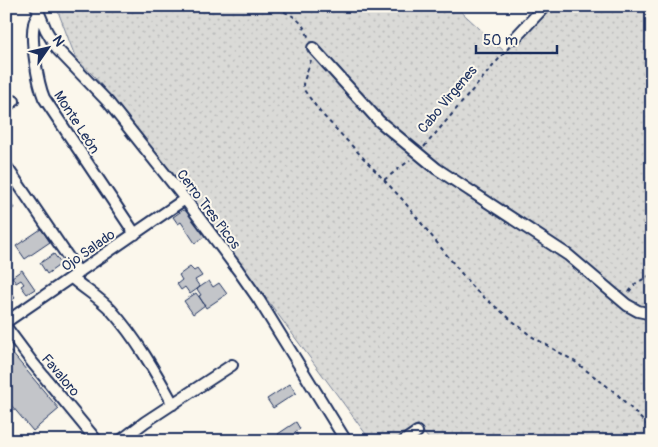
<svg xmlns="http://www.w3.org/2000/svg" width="658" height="447" viewBox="0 0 658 447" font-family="Pangolin,sans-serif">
  <defs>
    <pattern id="grass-dots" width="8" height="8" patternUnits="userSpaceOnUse" patternTransform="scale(1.25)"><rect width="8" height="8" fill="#dadad7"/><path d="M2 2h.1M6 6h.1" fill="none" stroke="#babbbb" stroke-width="1.8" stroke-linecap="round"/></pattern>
  </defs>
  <rect width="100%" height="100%" fill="#fbf7ec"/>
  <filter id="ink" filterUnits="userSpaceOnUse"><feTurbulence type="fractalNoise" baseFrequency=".02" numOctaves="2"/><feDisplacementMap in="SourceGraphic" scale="10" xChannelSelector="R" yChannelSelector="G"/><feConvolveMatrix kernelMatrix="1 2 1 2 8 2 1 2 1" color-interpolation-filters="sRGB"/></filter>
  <g filter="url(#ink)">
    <!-- grass -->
    <path fill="url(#grass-dots)" stroke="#7a849a" d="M56 6H455L505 52 552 6H652V441H430L418 424 394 441H371L191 196 94 76 76 59Z"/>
    <!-- building -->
    <path fill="#c3c5c9" stroke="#1b2f5e" d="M6 182 13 191 6 196Z
      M6 199H7L14 208 6 214Z
      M183 210 190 212 206 236 195 243 181 222 178 224 173 217Z
      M41 229 50 242 25 259 16 246Z
      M54 254 61 264 47 274 40 263Z
      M190 267 194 271 197 269 202 276 195 280 200 287 190 294 185 287 181 290 177 284 182 280 179 275Z
      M22 270 35 289 27 294 21 286 24 284 21 280 16 283 12 277Z
      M209 281 213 287 219 283 227 294 206 308 199 296 201 295 197 289Z
      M7 287 15 298 6 304V288Z
      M196 293 205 305 193 314 184 301Z
      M6 346 59 409 33 431 6 399Z
      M290 384 296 393 273 408 267 399Z
      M296 422 300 429 295 432 298 435 290 441H282L278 434Z"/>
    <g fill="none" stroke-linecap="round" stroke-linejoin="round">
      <defs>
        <path id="street" d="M36 6 46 30 57 49 108 102 185 199 238 270 259 300 346 441
          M39 14C37 17 34 21 34 24 30 39 38 84 44 98L135 234
          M515 38 545 6
          M313 48 379 121 437 169 568 255 627 305 638 311 652 314
          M6 106 14 101
          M6 166 79 273
          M72 278C84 289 99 297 111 310 136 338 155 371 173 404
          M6 322 185 199
          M6 327 32 362 97 441
          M120 441 145 422 232 365
          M404 441 417 432"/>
      </defs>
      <!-- street casing -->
      <use href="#street" stroke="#1b2f5e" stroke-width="14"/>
      <!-- path -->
      <path stroke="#1b2f5e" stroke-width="2" stroke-dasharray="4 4" stroke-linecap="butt" d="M269 6C290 14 301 16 309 39
        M311 60 303 84 304 90 320 112 402 199 474 289 531 336 574 361 616 393 652 430
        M424 147 510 46
        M384 180 410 160
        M629 292 635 284 652 274"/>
      <!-- street -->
      <use href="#street" stroke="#fbf7ec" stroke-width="10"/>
    </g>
  </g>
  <g text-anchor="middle" stroke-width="4" stroke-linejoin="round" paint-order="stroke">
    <!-- street labels -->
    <g font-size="14" fill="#1b2f5e" stroke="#fbf7ec">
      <text transform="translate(447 99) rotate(-50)" y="5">Cabo Virgenes</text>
      <text transform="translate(77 122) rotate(57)" y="5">Monte León</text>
      <text transform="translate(209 209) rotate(53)" y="5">Cerro Tres Picos</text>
      <text transform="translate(88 250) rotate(-35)" y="5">Ojo Salado</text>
      <text transform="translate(61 375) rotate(50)" y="5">Favaloro</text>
    </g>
  </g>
  <!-- margin -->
  <rect width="658" height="447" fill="none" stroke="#fbf7ec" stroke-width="25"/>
  <rect x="12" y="12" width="633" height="422" fill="none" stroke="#1b2f5e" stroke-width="2" filter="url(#ink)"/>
  <!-- north arrow -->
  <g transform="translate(48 48) rotate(56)" stroke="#fbf7ec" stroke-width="4" paint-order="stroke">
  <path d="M0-4L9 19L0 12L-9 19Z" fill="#1b2f5e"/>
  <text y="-8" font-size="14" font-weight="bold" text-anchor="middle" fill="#1b2f5e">N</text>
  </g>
  <!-- scale -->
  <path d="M476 45v8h81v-8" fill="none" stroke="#1b2f5e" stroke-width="2.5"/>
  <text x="483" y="45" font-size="15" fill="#1b2f5e" stroke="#fbf7ec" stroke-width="4" paint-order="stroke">50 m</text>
</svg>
